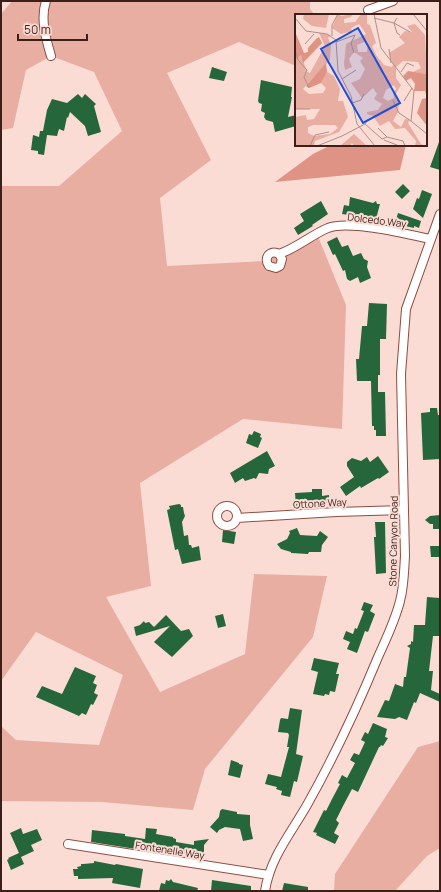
<svg xmlns="http://www.w3.org/2000/svg" width="441" height="892" viewBox="0 0 441 892" font-family="Manrope,sans-serif">
  <rect width="100%" height="100%" fill="#fbdcd5"/>
  <!-- green -->
  <path fill="#e9aea2" d="M12 1H310V9L315 15H296V66L239 42 167 73 211 160 160 198 167 266 266 261 274 252 317 234 346 305 342 429 243 419 140 483 151 586 106 597 160 692 245 654 254 574 327 576 313 637 205 769 193 810 102 802 1 801V726L16 740 99 745 123 675 36 632 1 681V186H59L122 131 94 72 51 56 26 70 13 128 1 130V14Z
    M440 741V848L427 856 395 891H334L335 874 418 747Z"/>
  <!-- forest -->
  <path fill="#df9384" d="M331 145H406L400 170 275 182 313 154Z"/>
  <!-- building -->
  <path fill="#26663b" d="M212 67 227 72 224 81 209 78Z
    M261 80 292 87 291 97H292L288 117 296 115V126L275 132 273 122 266 120 264 117 265 113 261 111 262 104 259 103 258 101Z
    M78 94 82 98 85 94 96 104 94 106 101 132 88 136 85 126 70 112 68 118 67 117 64 131 59 129 57 136 47 135 44 155 38 154V151L31 150 33 135 39 137 40 131H43L47 110 52 99 67 103Z
    M439 142H440V170L430 167Z
    M403 184 410 191 402 199 395 192Z
    M422 190 432 194 423 218 413 209 417 198 419 199Z
    M350 197 373 203 376 201 377 204H380L376 219 342 214 344 205 349 206Z
    M321 201 328 214 312 225 313 226 298 235 294 228 304 221 300 214Z
    M398 213 421 221 419 228 414 226V228L401 225 400 227 394 226Z
    M337 237 342 247 348 245 353 256 361 253 364 259 368 261 367 267 371 278 360 283 358 277 350 281 347 279 345 270 343 271 335 254 333 255 332 253 327 242Z
    M369 303 387 304 386 339H380V375H378V392H385L386 436H376V430H374V426H372L371 381H357L356 359H359L362 326H367Z
    M430 408H437L438 415H440V459L423 460 421 413 430 412Z
    M254 431 261 434 260 437 262 438 258 448 246 443 249 434 252 435Z
    M267 451 275 466 269 469 268 474 259 473 256 479 254 478 245 481 243 478 235 483 230 473Z
    M378 456 389 472 379 479 378 478 361 488 360 486 346 496 340 487 354 477 347 466V462L352 458 361 461 367 457 370 462Z
    M312 489H322V496L329 495V504L296 506 295 493 312 492Z
    M179 504 181 505V507H183L184 513 185 516 182 522 184 536 188 535 189 545H191L192 548 199 546 201 560 182 564 178 549 175 550 167 510 170 509 169 506Z
    M440 515V529H433V524H430L425 520 430 516Z
    M375 522H385L386 573 376 574 374 537H376Z
    M297 528 300 535 317 536 320 531 328 537 322 545 321 552H309L308 554 291 553V552L281 549 277 544 287 539 290 533 289 531Z
    M223 530 236 532 234 544 222 542Z
    M430 546H440V557H431Z
    M427 597 440 598 439 636H433L429 671H433L431 690 440 694V702L420 693 416 703 414 702 407 720 399 717 395 719 377 717 385 700 389 701 395 684 403 687 404 677H406L410 648 407 646 411 644V641L413 642 414 625H425Z
    M364 602 373 605 370 611 375 614 368 632 365 631 357 653 347 649 350 642 343 639 346 631 353 634 355 628 357 629 364 611 361 610Z
    M223 614 226 626 218 628 215 616Z
    M166 615 181 631 189 629 193 636 172 657 154 642 170 626 136 636 134 627 140 625 144 621 145 623 149 622 154 627Z
    M314 658 339 663 336 674H339L335 692 330 691 329 695 325 694 324 696 313 694 318 672 311 670Z
    M75 667 96 676 93 683 97 685 94 693 98 695 93 705 91 704 86 715 82 713 79 716 36 697 42 686 62 694Z
    M290 708 302 710 296 754 303 756 297 782 294 781 290 797 281 795 282 791 276 789 277 787 265 784 268 774 281 777 289 747H287L289 735 288 733 278 732 280 720 281 718 288 719Z
    M373 723 387 729 385 737 388 738 383 746 381 745 380 747H379L358 792 352 789 343 806 336 820 339 823 334 833 339 836 335 844 316 835 317 833 313 832 324 810 326 811 332 799 340 784 338 783 342 775 347 778 355 763 350 760 354 753 359 755 365 742 361 740 365 732 368 734Z
    M231 760 239 763V764L243 765 240 778 228 775Z
    M222 809 237 812V814L250 815V825L253 839 243 841 240 829 225 827 219 830 217 833 210 827 219 817 220 811Z
    M21 828 23 834 37 829 42 840 31 845 34 851 21 857 24 864 11 870 7 860 9 859 8 858 19 853 10 833Z
    M146 828 157 829 156 834 173 837V838L176 839V842L194 845V841L209 839 204 845V853L191 855 136 846V849L91 842 92 830 125 834V836L145 839Z
    M94 861 115 865 116 864 143 869 140 888 112 883 113 878 78 879V876H74L73 869H78L77 867 81 866V864H83L94 863Z
    M171 879 173 882 198 888 197 891H159L161 883 165 884 166 880 169 881Z
    M212 880 251 886V891H211Z
    M284 883 308 887V891H282Z"/>
  <g fill="none" stroke-linecap="round" stroke-linejoin="round">
    <defs>
      <path id="street" d="M46 1C40 19 46 39 51 56
        M368 10 393 1
        M279 254 282 259 280 266 276 268 269 266C263 258 270 249 279 254 297 248 311 235 328 228 349 220 407 234 430 239
        M217 516a10 10 0 1 1 20 0a10 10 0 1 1-20 0Z
        M237 518 336 512 404 510
        M68 844 269 875
        M265 891C270 858 291 833 307 805 334 757 357 708 378 657 386 639 395 621 400 601 404 587 404 571 405 556L401 374 406 309 440 214"/>
    </defs>
    <!-- street casing -->
    <use href="#street" stroke="#8e4e42" stroke-width="10"/>
    <!-- street -->
    <use href="#street" stroke="#fff" stroke-width="8"/>
  </g>
  <g text-anchor="middle" stroke-width="4" stroke-linejoin="round" paint-order="stroke">
    <!-- street labels -->
    <g font-size="10" fill="#3b1f1a" stroke="#fbdcd5">
      <text transform="translate(377 220) rotate(7)" y="4">Dolcedo Way</text>
      <text transform="translate(320 503) rotate(-3)" y="4">Ottone Way</text>
      <text transform="translate(393 541) rotate(-89)" y="4">Stone Canyon Road</text>
      <text transform="translate(170 850) rotate(9)" y="4">Fontenelle Way</text>
    </g>
  </g>
  <!-- overview -->
  <g transform="translate(295 14)">
    <rect width="132" height="132" fill="#fbdcd5"/>
    <path d="M9 0H34L31 14 17 12 8 5ZM43 0 46 2 58 0 56 3 49 5V9L60 8 66 0H72V10L75 11 81 29 77 32 81 41 89 51 97 53 98 51 94 39 110 29 104 23 110 17 117 18 112 12 120 10 130 21 132 60 118 58 126 54 123 48 108 47 101 53V64L106 71 100 81 104 88 103 98 98 107 106 113 110 105 115 106 113 109 126 130 130 132H120L121 127 110 114 100 115 94 107 85 112 78 102 72 100V98L83 96 87 90 79 85 82 80 78 74 67 84 56 69 65 65 70 55 65 47 68 44 59 38 54 45 57 53 50 56 49 50 51 30 71 20 64 10 56 14 57 17 46 20 37 14ZM69 28 73 29 72 38H63L62 31ZM99 71 101 75 98 79 99 84 93 87 88 84 91 76ZM24 19 36 21 33 24 36 31 35 46 8 75 14 80 28 79 31 74 26 69 32 58 39 62 45 75 43 87H48L53 103 44 118 20 127 19 132H0V103L11 101 12 106 19 105 25 95H0V46L6 41 12 58 15 59 30 32ZM19 111H40L43 114 35 120 19 122 13 119V113ZM59 120 72 132H59L57 129 55 132H45Z" fill="#e9aea2" fill-rule="evenodd"/>
    <path d="M1 20 9 39 13 38V34L21 25 24 23 27 29 8 49 6 41 0 46ZM31 49 32 58 26 69 14 74 11 72ZM113 57 132 60V83L130 77H119L120 70 116 64 111 67 108 62ZM132 84V112L122 99 127 85Z" fill="#df9384"/>
    <path fill="none" stroke="#ae908a" stroke-width="1" d="M79 0 86 34 119 77 116 107 132 120M118 0 132 17M0 4 11 17 32 20 41 26 43 57 56 82 62 110 80 132M79 4 99 9 115 18M102 4 99 9 102 19 105 21M37 22V11L43 0M41 28 60 21M10 30 19 20M0 35 3 46 12 56 9 63 14 74M94 35 96 49M59 39 56 29 60 21M106 58 112 49 119 52M47 65 61 56M98 86 104 99 116 107M109 87 117 74M57 89 66 86 69 80M0 95H15M70 110 87 125 92 123 108 127 110 132M83 114 92 123M89 126 102 131M15 132 20 121 34 118M22 132 47 122 70 110 73 105"/>
    <path fill="#1d4ed8" fill-opacity="0.15" stroke="#1d4ed8" stroke-width="2" d="M63 14 105 89 68 109 26 35Z"/>
    <rect width="132" height="132" fill="none" stroke="#3b1f1a" stroke-width="2"/>
  </g>
  <!-- border -->
  <rect width="441" height="892" fill="none" stroke="#3b1f1a" stroke-width="4"/>
  <!-- scale -->
  <path d="M18 34v6h69v-6" fill="none" stroke="#3b1f1a" stroke-width="2"/>
  <text x="24" y="34" font-size="12" fill="#3b1f1a" stroke="#fbdcd5" stroke-width="3" paint-order="stroke">50 m</text>
</svg>
